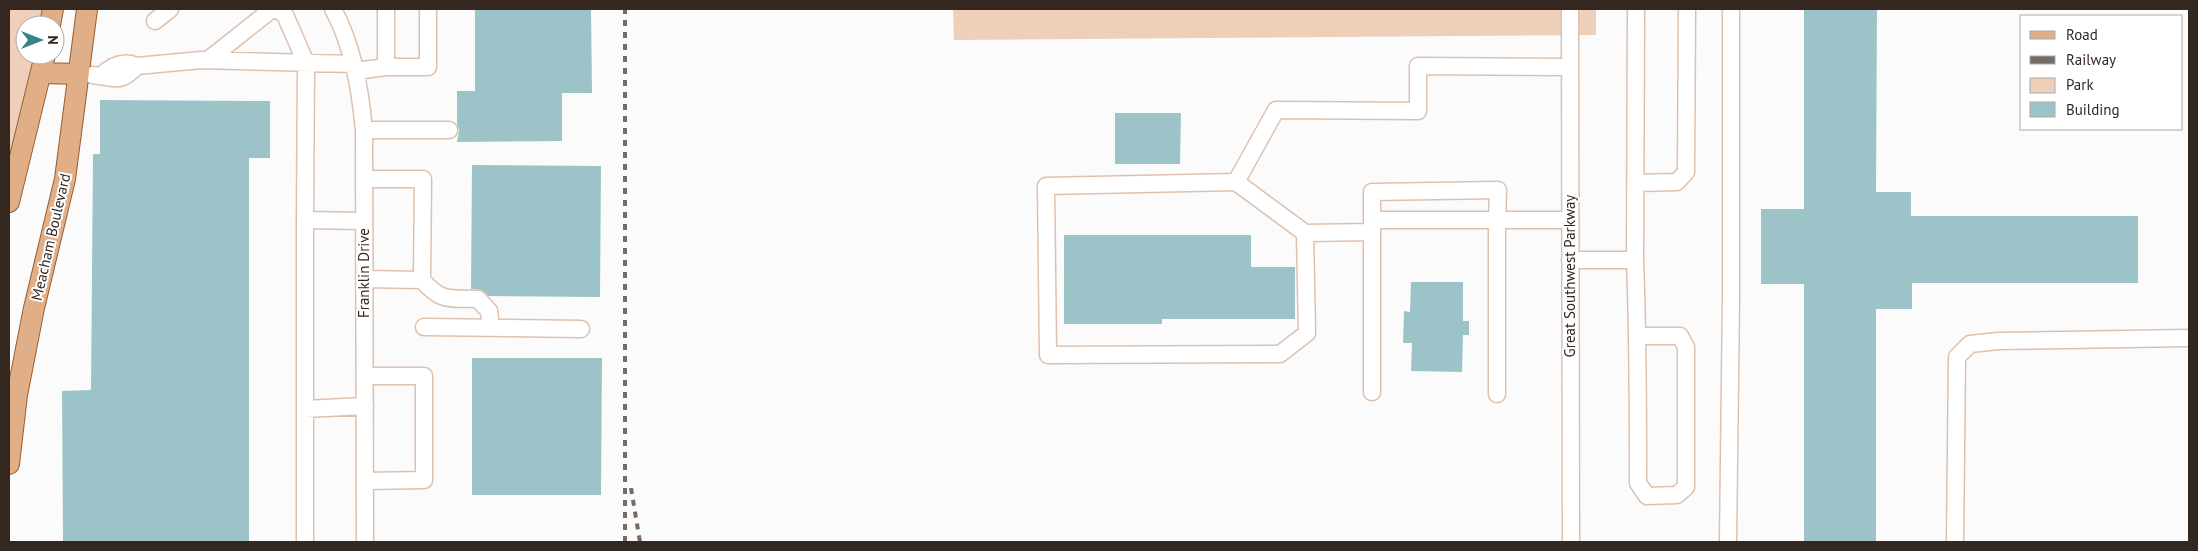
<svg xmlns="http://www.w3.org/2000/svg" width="2198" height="551" viewBox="0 0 2198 551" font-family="'PT Sans',sans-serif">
  <rect width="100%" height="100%" fill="#fbfbfb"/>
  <!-- green -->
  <path fill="#edcfba" d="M9 9H44L41 25H25V55H35L9 172Z
    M953 9H1596V35L954 40Z"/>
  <!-- building -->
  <path fill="#9cc4c8" d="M475 9H591L592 93H562V141L457 142 459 130 457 124V91H475Z
    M1804 9H1877L1876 192H1911V216H2138V283H1912V309H1876V542H1804V284H1761V209H1804Z
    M100 100 270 101V158H249V542H63L62 391 91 390 93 154H100Z
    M1115 113H1181L1180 164H1115Z
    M472 165 601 166 600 297 489 296 482 290 471 289Z
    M1064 235H1251V267H1295V319H1162V324H1064Z
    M1411 282H1463V321H1469V335H1463L1462 372 1411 371 1412 343H1403L1404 311 1410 312Z
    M472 358H602L601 495H472Z"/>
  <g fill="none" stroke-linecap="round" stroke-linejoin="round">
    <defs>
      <path id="minor" d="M333 9C353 46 360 88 364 130L365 542
        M386 9V67
        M1570 9 1571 542
        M155 21 170 9
        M208 60 271 10H278L285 15 306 63 305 220
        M356 71 386 67H428V9
        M92 75C114 77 119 85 137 66
        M101 76C112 65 123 60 137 66L201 60 354 64
        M364 130H449
        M364 179H423L422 280 364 279
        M1236 182 1276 110 1418 111V66L1570 67
        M1636 183 1677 182 1686 172 1687 9
        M1372 220V192L1498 190 1497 220H1372V392
        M1305 233 1236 182 1046 186 1048 355 1280 354 1307 333 1305 233 1372 232
        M1570 260H1635C1638 334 1638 408 1638 483L1647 496 1677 495 1686 487V347L1680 336H1638
        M1635 260 1636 9
        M422 280C442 303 450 298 478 299L489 311 491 328
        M424 327 581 329
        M365 376H424V480L365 481
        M1497 394V220H1570
        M305 409 365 406
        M305 542V220L364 221
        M1728 542 1731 298V9
        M1955 542 1957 357 1970 344 1998 341 2189 338"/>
      <path id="major" d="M50 25 53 9
        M42 73 79 74
        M9 202 45 55
        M9 464 17 395 34 308 65 179 87 9"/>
    </defs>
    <!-- minor casing -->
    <use href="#minor" stroke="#dec1ad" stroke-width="19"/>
    <!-- major casing -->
    <use href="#major" stroke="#965d30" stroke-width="22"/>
    <!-- minor -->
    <use href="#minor" stroke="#fff" stroke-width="16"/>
    <!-- major -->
    <use href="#major" stroke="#e0af88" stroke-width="20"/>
    <!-- rail -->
    <path stroke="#746c67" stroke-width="4" stroke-dasharray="6 6" stroke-linecap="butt" d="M631 488 640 542
      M625 542V9"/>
  </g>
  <g text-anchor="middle" stroke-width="4" stroke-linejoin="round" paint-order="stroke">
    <!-- street labels -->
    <g font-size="15" fill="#332720" stroke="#fff">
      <text transform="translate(51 237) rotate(-77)" y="5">Meacham Boulevard</text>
      <text transform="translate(364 273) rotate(-90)" y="5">Franklin Drive</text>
      <text transform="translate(1570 276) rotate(-90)" y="5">Great Southwest Parkway</text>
    </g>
  </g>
  <!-- border -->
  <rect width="2198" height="551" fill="none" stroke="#332720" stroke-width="20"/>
  <!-- legend -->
  <rect x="2020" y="15" width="162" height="115" fill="#ffffff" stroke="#ada9a6"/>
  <rect x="2030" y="31" width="25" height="8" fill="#e0af88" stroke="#ada9a6"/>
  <text x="2066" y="40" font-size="15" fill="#332720">Road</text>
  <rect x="2030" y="56" width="25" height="8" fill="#746c67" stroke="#ada9a6"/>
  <text x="2066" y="65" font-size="15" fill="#332720">Railway</text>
  <rect x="2030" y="78" width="25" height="15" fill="#edcfba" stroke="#ada9a6"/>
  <text x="2066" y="90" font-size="15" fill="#332720">Park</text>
  <rect x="2030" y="102" width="25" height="15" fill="#9cc4c8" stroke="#ada9a6"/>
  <text x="2066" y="115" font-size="15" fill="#332720">Building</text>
  <!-- north arrow -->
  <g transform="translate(40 40) rotate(90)"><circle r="24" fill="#ffffff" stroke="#ada9a6"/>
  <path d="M0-4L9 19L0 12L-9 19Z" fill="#388087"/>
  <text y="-8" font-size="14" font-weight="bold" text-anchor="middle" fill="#332720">N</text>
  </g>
</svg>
